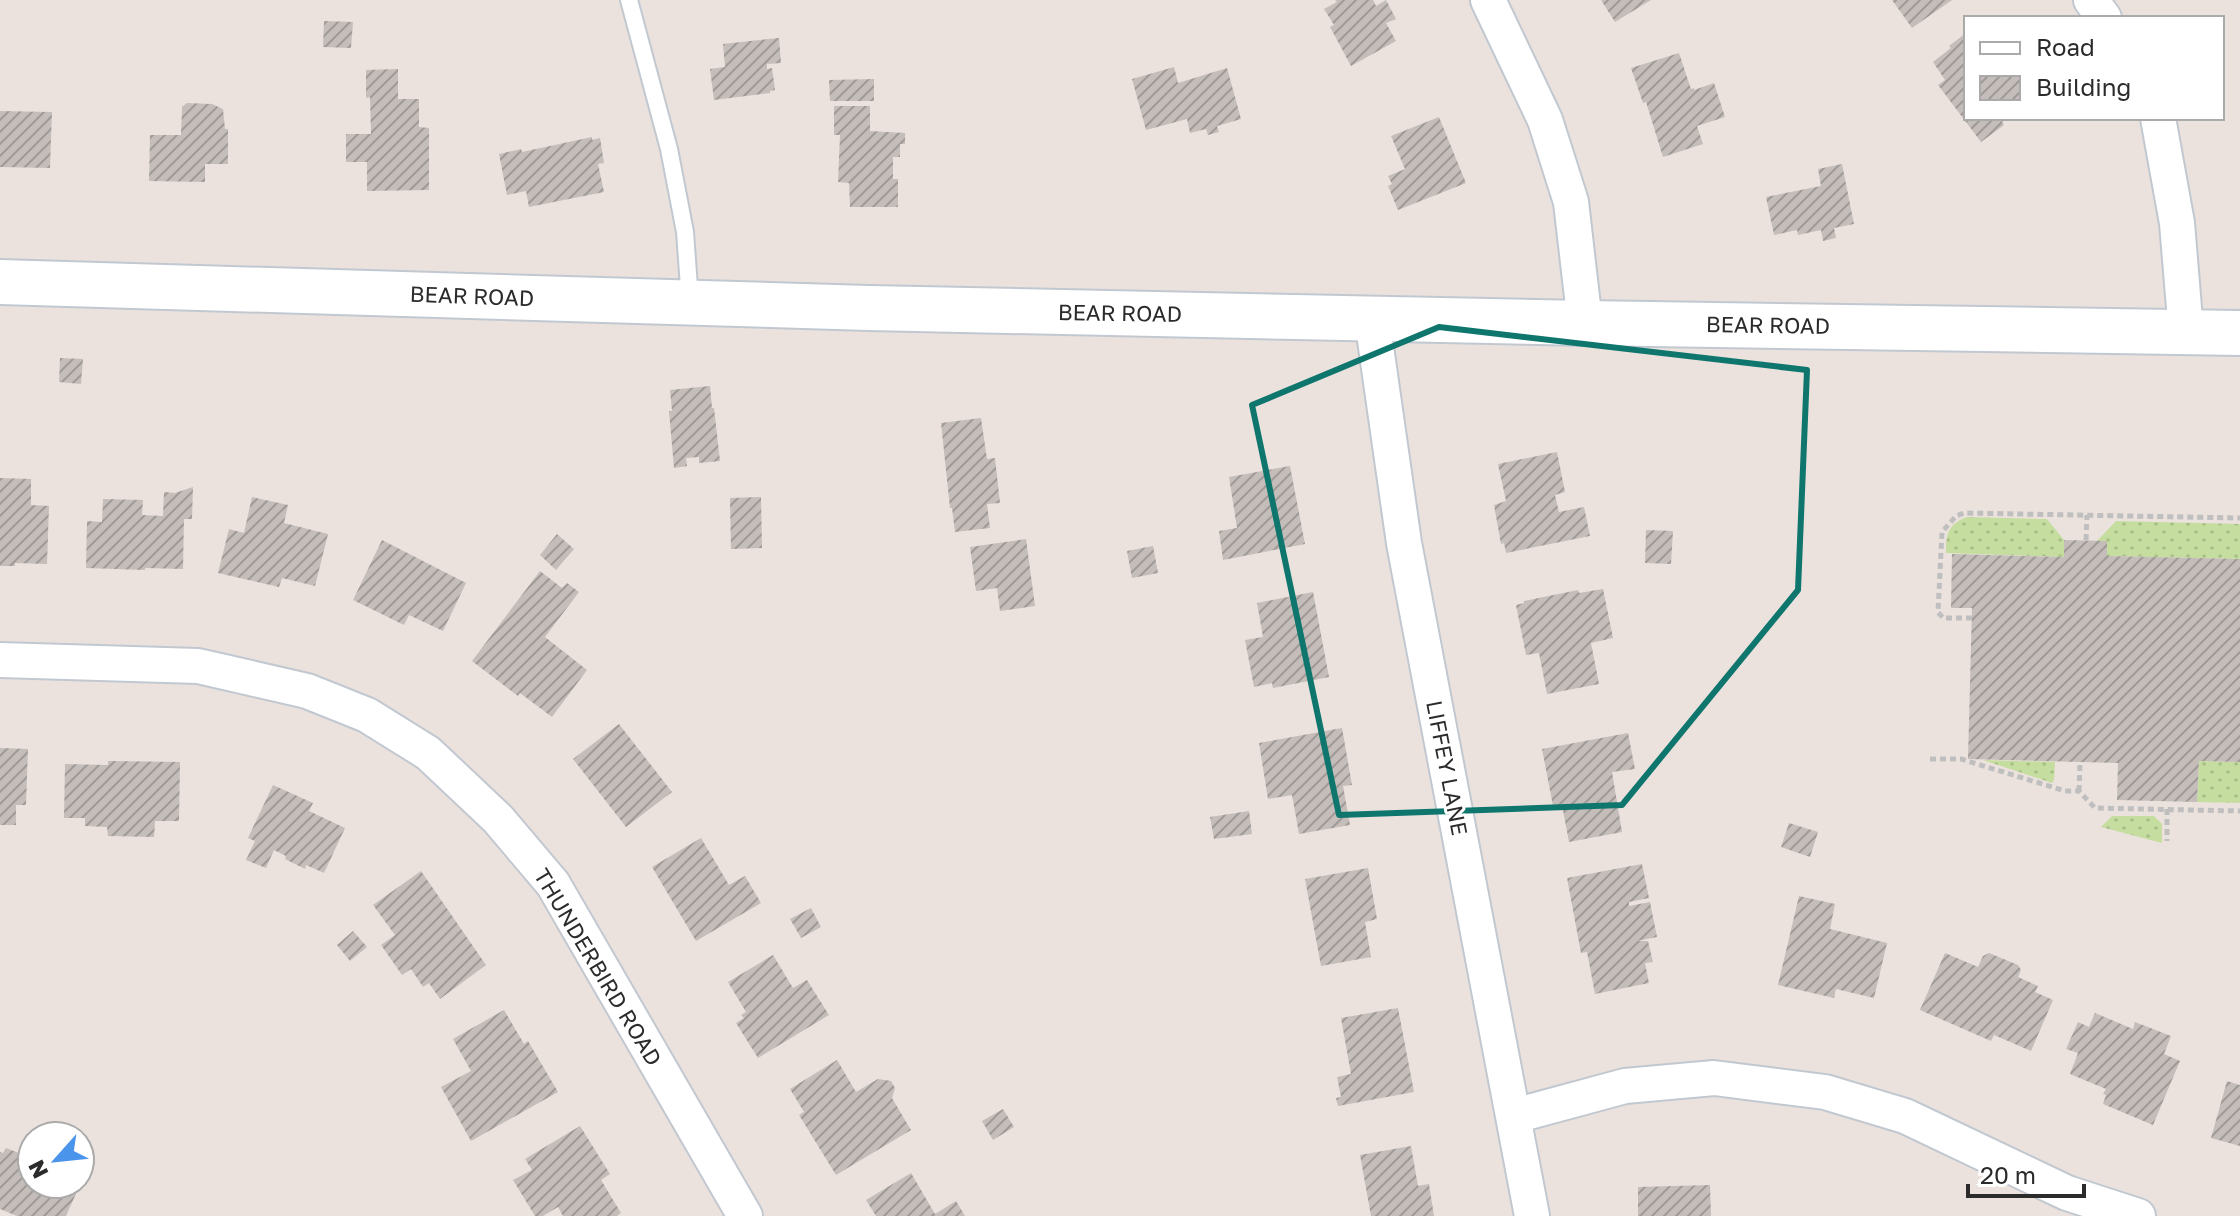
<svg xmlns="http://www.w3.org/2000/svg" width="2240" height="1216" viewBox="0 0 2240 1216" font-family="'Golos Text',sans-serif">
  <defs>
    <pattern id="grass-dots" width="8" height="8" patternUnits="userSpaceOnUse" patternTransform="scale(2)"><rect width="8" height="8" fill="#c5de9f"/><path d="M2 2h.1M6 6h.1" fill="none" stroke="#a9bf89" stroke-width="1.8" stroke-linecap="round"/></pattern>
    <pattern id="building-hatch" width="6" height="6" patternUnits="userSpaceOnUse" patternTransform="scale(2)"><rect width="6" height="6" fill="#c4bdb9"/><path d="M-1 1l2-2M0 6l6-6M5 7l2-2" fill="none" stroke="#9f9a97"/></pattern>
  </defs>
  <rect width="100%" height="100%" fill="#ebe2de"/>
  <!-- grass -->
  <path fill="url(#grass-dots)" d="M1967 517 2047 519 2064 540V557L1946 553C1946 534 1948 524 1967 517Z
    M2116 521 2240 524V559L2107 556V541H2097Z
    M1983 760 2055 762 2054 780 2052 783Z
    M2199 761 2240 762V803L2197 802Z
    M2112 816H2154L2162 824V843L2101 827Z"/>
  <!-- building -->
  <path fill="url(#building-hatch)" d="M1335 0H1373L1376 6 1386 0 1396 19 1386 23 1396 41 1351 66 1330 27 1334 25 1324 9 1337 2Z
    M1601 0H1651L1615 22Z
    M1892 0H1952L1912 28Z
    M324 21 353 22 351 48 323 47Z
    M1966 33V118H2008L2002 122 2004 125 1981 142 1938 85 1945 80 1933 62 1951 48 1949 46Z
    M779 38 781 63 767 64V69L772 68 775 90 770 91V93L714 100 710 69 725 67 723 44Z
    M1679 53 1691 89 1694 88V90L1714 83 1725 117 1697 126 1703 144 1663 157 1646 102 1643 103 1631 68Z
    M1174 67 1178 83 1227 68 1241 119 1217 126 1219 132 1208 135 1206 129 1190 133 1187 119 1146 130 1132 79Z
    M398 69V99H419V127L429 128V190L367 191V162H346V134H371L370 97 366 98V70Z
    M874 79V101H830L829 80Z
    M187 103 212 104 223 109 225 129H228V164H205V182L149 181 150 135H181L182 107Z
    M834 106H870V131L905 133V144H900V157H893V179H898V207H850L849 183 838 182 840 135H834Z
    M0 111 52 112 50 168 0 167Z
    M1439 117 1466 183 1398 210 1388 186 1392 184 1388 176 1405 169 1391 136Z
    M592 137V140L600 138 604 163 598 164 604 192 529 207 526 191 507 195 499 154 521 149 522 152Z
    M1842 164 1854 224 1834 228 1836 238 1823 241 1821 230 1798 235 1797 230 1774 235 1766 197 1821 186 1818 169Z
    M60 358 83 359 81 384 59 382Z
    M710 386 712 408H714L720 461 699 463V457L686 458 687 466 674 468 669 411H672L670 390Z
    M981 418 987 459 995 458 1000 503 987 504 990 528 955 532 952 508H950L941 423Z
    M1557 452 1565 492 1555 495 1559 512 1584 507 1590 536 1506 553 1504 543 1501 544 1494 505 1506 501 1498 464Z
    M1290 466 1305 544 1223 560 1219 531 1237 528 1229 477Z
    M0 478 31 479V505L49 506 47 564 15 563V566H0Z
    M193 487 192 519H184L183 569 145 568V570L86 568 87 521 102 522 103 499 143 500 142 515 163 516 164 492 175 493Z
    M252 497 288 505 284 523 328 534 315 586 282 578 279 587 218 573 229 529 244 533Z
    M761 497 762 548 731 549 730 498Z
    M1646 530 1673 531 1671 564 1645 563Z
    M557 534 574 549 556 570 540 555Z
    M1026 539 1035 606 1000 611 997 588 976 591 970 547Z
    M382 540 466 583 443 631 409 615 404 625 353 600Z
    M2064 540 2107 541V556L2240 559V762L2199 761 2197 802 2117 800 2118 763 1968 759 1972 608H1951L1952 554 2064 557Z
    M1153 546 1158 573 1132 578 1127 551Z
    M540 571 562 588 567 583 579 592 545 637 587 670 552 717 520 693 518 696 472 661Z
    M1603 589 1613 638 1591 643 1599 684 1547 694 1539 653 1526 655 1516 605 1524 603V601L1578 590 1579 593Z
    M1313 592 1329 677 1273 688 1272 683 1254 687 1245 640 1263 637 1257 603Z
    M619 724 672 792 626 827 573 759Z
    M1342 728 1352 785 1343 786 1350 825 1299 834 1292 795 1268 799 1259 743Z
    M1628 733 1635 769 1612 772 1622 832 1569 842 1562 805 1553 806 1542 749Z
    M0 748 28 749 26 805H16V825H0Z
    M108 761 180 762 179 821H155L154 837 108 836 107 827 85 826V818H64L65 764 108 765Z
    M273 785 313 803 309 811 345 828 324 873 306 865 305 869 285 859 286 856 274 850 266 868 246 860 255 841 248 838Z
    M1249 811 1252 834 1214 839 1210 817Z
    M1789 823 1818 832 1810 857 1781 847Z
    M701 838 729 885 745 876 761 903 696 941 652 867Z
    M1642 864 1649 898 1629 902V906L1650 902 1657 937 1637 941H1648L1653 962 1645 963 1649 983 1595 994 1587 952 1581 953 1567 878Z
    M1368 868 1377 919 1365 922 1371 957 1321 966 1305 879Z
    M421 871 486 965 440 999 429 983 423 987 411 969 402 975 381 945 395 935 373 905Z
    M1799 896 1835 904 1830 929 1887 943 1874 998 1836 989 1834 998 1778 985Z
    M811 908 821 927 801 938 790 919Z
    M353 931 367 947 350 961 337 945Z
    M1945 953 1978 967 1983 956 1989 953 2018 965 2021 970 2018 977 2038 986 2035 992 2053 1000 2031 1051 1994 1035 1991 1041 1920 1010Z
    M773 955 793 988 807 980 829 1015 758 1058 736 1023 744 1018 741 1015 746 1012 728 982Z
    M1398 1008 1414 1092 1338 1106 1336 1098 1341 1097 1337 1077 1351 1074 1341 1018Z
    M504 1010 524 1044 528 1041 558 1092 471 1141 441 1087 471 1071 453 1039Z
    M2095 1013 2133 1029 2135 1022 2171 1036 2164 1054 2180 1061 2153 1125 2103 1104 2106 1095 2103 1094 2106 1089 2070 1074 2078 1053 2066 1049 2078 1022 2089 1027Z
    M837 1060 856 1092 878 1079 891 1081 895 1088 892 1098 911 1130 836 1175 799 1115 804 1112 790 1089Z
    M2227 1081 2240 1085V1146L2211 1138Z
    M1003 1109 1014 1127 993 1140 982 1121Z
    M580 1126 610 1174 601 1180 621 1213 617 1216H563L558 1207 543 1216H535L513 1180 532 1170 525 1159Z
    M1411 1146 1418 1186 1429 1184 1434 1216H1371L1360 1155Z
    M6 1148 29 1157 32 1149V1184H72L79 1187 66 1216H17L0 1209V1152L3 1153Z
    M911 1173 935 1214 956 1201 965 1216H876L866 1200Z
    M1710 1185 1711 1216H1638V1187Z"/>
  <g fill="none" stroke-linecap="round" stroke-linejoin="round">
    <defs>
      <path id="lane" d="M629 0 669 149 685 232 690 301"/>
      <path id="street" d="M1488 0 1545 120 1571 202 1585 323
        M2091 0 2104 18
        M2158 118 2177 223 2186 332
        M1372 319 1404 543 1532 1216
        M0 660 198 666 307 691 367 715 428 753 498 819 553 884 745 1216
        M1514 1116 1625 1086 1714 1078 1825 1092 1905 1116 2067 1193 2138 1216"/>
      <path id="secondary" d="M0 282 869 308 1585 323 2240 333"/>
    </defs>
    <!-- lane casing -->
    <use href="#lane" stroke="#c2c8d0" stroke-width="20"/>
    <!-- street casing -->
    <use href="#street" stroke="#c2c8d0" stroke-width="38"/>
    <!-- secondary casing -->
    <use href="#secondary" stroke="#c2c8d0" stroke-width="48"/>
    <!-- path -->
    <path stroke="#bfbfbf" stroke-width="5" stroke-dasharray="6 4" stroke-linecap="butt" d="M2086 540 2087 515
      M1972 618H1943L1938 612 1942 532 1956 516 1964 513 2240 518
      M1930 759H1961L2065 791H2079L2095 808 2240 811
      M2079 791 2080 763
      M2167 809V841"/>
    <!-- lane -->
    <use href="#lane" stroke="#fff" stroke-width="16"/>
    <!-- street -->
    <use href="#street" stroke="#fff" stroke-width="34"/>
    <!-- secondary -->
    <use href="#secondary" stroke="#fff" stroke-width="44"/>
  </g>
  <!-- marked area -->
  <path fill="none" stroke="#0f766e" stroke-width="6" stroke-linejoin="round" d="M1439 327 1807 370 1798 590 1622 805 1339 815 1252 405Z"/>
  <g text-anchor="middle" stroke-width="6" stroke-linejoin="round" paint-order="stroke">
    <!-- street labels -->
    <g font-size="22" fill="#2b2b2b" stroke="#fff">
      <text transform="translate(472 296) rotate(2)" y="8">BEAR ROAD</text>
      <text transform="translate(1120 313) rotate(1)" y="8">BEAR ROAD</text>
      <text transform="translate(1768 325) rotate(1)" y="8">BEAR ROAD</text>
      <text transform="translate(1447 768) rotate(79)" y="8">LIFFEY LANE</text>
      <text transform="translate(598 967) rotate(59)" y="8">THUNDERBIRD ROAD</text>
    </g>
  </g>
  <!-- legend -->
  <rect x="1964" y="16" width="260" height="104" fill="#ffffff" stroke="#aaaaaa" stroke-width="2"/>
  <rect x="1980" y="42" width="40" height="12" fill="#ffffff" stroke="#aaaaaa" stroke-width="2"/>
  <text x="2036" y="56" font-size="24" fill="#2b2b2b">Road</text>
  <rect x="1980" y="76" width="40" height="24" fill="url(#building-hatch)" stroke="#aaaaaa" stroke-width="2"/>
  <text x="2036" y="96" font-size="24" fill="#2b2b2b">Building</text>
  <!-- north arrow -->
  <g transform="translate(56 1160) rotate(243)"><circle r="38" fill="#ffffff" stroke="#aaaaaa" stroke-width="2"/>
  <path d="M0-6L14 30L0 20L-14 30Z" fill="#4b94ec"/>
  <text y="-12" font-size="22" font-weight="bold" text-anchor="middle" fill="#2b2b2b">N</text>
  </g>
  <!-- scale -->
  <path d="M1968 1184v12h116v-12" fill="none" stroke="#2b2b2b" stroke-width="4"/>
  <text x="1980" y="1184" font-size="24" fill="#2b2b2b" stroke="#ffffff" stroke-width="6" paint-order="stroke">20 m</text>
</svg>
